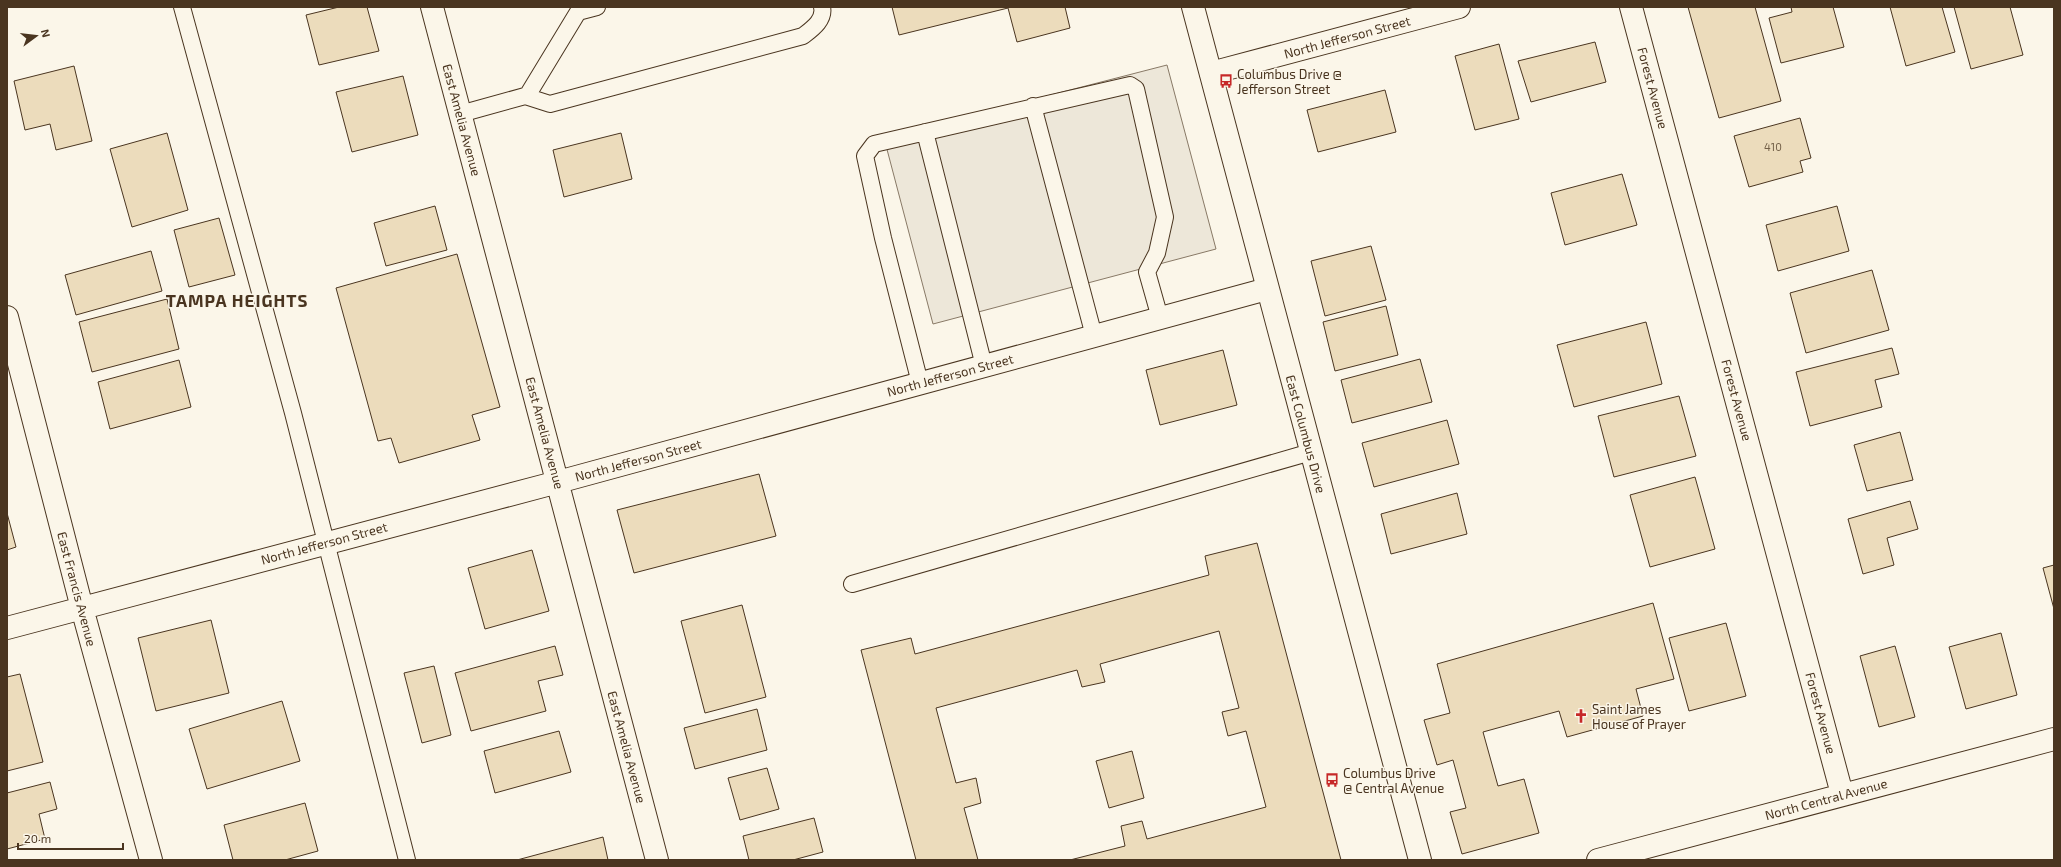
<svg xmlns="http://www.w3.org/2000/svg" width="2061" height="867" viewBox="0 0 2061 867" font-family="'Exo 2',sans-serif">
  <rect width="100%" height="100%" fill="#fbf6e9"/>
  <!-- parking -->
  <path fill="#ede7d9" stroke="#887966" d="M1167 65 1216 249 933 324 884 138Z"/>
  <!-- building -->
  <path fill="#ecdcbc" stroke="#4a3520" d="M339 7H367L379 51 319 65 306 15Z
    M892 7H1065L1070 28 1017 42 1008 8 899 35Z
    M1688 7H1755L1781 101 1719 118Z
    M1791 7H1833L1844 47 1781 63 1769 18 1792 12Z
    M1890 7H1942L1955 52 1906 66Z
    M1954 7H2010L2023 55 1971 69Z
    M1595 42 1606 82 1531 102 1518 61Z
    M1499 44 1519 119 1475 130 1455 56Z
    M74 66 92 141 56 150 50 124 25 130 14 81Z
    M403 76 418 135 352 152 336 92Z
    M1385 90 1396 132 1318 152 1307 110Z
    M1800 118 1811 158 1800 161 1803 172 1749 187 1734 136Z
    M167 133 188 210 132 227 110 149Z
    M621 133 632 179 564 197 553 150Z
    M1622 174 1637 225 1565 245 1551 193Z
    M435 206 447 250 386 266 374 223Z
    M1837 206 1849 251 1778 271 1766 225Z
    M219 218 235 275 189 287 174 230Z
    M1371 246 1386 300 1325 316 1311 261Z
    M151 251 162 291 76 315 65 275Z
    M457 254 500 407 472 415 480 440 399 463 391 438 378 441 336 288Z
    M1872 270 1889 330 1806 353 1790 293Z
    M167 299 179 349 92 372 79 322Z
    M1386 306 1398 355 1335 371 1323 322Z
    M1646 322 1662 384 1574 407 1557 345Z
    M1892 348 1899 374 1875 380 1882 407 1810 426 1796 372Z
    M1223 350 1237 405 1160 425 1146 370Z
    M1420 359 1432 402 1352 423 1341 380Z
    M179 360 191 407 110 429 98 382Z
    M1679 396 1696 456 1614 477 1598 416Z
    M1447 420 1459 464 1374 487 1362 443Z
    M1900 432 1913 480 1867 491 1854 445Z
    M759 474 776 536 634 573 617 510Z
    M1695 477 1715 549 1650 567 1630 495Z
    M1457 493 1467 534 1391 554 1381 514Z
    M1910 501 1918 529 1887 538 1894 565 1863 574 1848 519Z
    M7 513 16 547 7 550Z
    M1257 543 1341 860H1070L1125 846 1121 826 1142 821 1147 839 1266 807 1246 731 1228 736 1222 712 1239 708 1219 631 1100 664 1105 682 1082 687 1077 670 936 708 956 783 976 778 981 803 964 808 978 860H916L861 650 911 638 915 654 1209 575 1205 556Z
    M532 550 549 611 485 629 468 568Z
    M2054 565V609L2043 568Z
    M1653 603 1674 679 1636 689 1643 716 1567 737 1559 711 1483 732 1498 786 1524 779 1539 833 1462 854 1450 812 1466 808 1453 760 1437 765 1424 720 1450 713 1437 664Z
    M742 605 766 697 705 713 681 621Z
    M211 620 229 693 156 711 138 638Z
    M1726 623 1746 696 1689 711 1669 638Z
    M2001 633 2017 695 1966 709 1949 647Z
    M555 646 563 675 538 681 546 711 471 731 455 673Z
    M1895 646 1915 717 1879 727 1860 656Z
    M434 666 451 735 422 743 404 673Z
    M20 674 43 762 7 771V677Z
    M282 701 300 761 207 789 189 729Z
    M757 709 767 750 695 769 684 728Z
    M559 731 571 772 495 793 484 751Z
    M1132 751 1144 798 1109 808 1096 761Z
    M767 768 779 809 740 820 728 778Z
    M50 782 57 809 39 814 45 839 7 849V793Z
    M305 803 318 851 285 860H233L224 825Z
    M814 818 823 852 793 860H749L743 836Z
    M603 837 608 860H517Z"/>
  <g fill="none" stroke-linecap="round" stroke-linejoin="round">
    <defs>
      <path id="service" d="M182 7 293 413 407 860
        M527 96 578 12 597 7
        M1033 106 1094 336
        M460 114 525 96 550 104 803 36C812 29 825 20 822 7
        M925 132 984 366
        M920 383 883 238 865 156 874 144 1130 85 1136 89 1165 217 1157 253 1147 272 1160 318
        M852 584 1311 452"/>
      <path id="minor" d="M432 7 657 860
        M1631 7 1842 794
        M1211 73 1459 7
        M7 317 82 608 151 860
        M7 628 558 482 1267 289
        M1598 860 2054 739"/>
      <path id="secondary" d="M1193 7 1420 860"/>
    </defs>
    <!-- service casing -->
    <use href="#service" stroke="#4a3520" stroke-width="18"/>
    <!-- minor casing -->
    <use href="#minor" stroke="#4a3520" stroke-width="24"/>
    <!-- secondary casing -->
    <use href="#secondary" stroke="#4a3520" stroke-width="24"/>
    <!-- service -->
    <use href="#service" stroke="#fbf6e9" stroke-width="16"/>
    <!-- minor -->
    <use href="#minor" stroke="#fbf6e9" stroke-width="22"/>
    <!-- secondary -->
    <use href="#secondary" stroke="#fbf6e9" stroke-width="22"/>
  </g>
  <!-- icons -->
  <defs>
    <symbol id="bus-bare" viewBox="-9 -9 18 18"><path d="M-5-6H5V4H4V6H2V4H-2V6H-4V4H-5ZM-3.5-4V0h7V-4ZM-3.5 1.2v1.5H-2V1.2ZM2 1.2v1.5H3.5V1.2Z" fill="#c62828" stroke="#fbf6e9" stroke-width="2.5" paint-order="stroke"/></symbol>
    <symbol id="church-bare" viewBox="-9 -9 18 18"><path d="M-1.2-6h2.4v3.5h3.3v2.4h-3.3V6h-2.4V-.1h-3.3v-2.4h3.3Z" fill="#c62828" stroke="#fbf6e9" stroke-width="2.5" paint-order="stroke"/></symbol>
  </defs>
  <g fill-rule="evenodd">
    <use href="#bus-bare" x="1216" y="71" width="20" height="20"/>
    <use href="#church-bare" x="1571" y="706" width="20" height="20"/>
    <use href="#bus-bare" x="1322" y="770" width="20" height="20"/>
  </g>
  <g text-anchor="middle" stroke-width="3" stroke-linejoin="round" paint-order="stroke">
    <!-- number labels -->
    <g font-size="11" fill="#725f47">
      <text x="1773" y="151">410</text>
    </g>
    <!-- street labels -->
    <g font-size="13" fill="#4a3520" stroke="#fbf6e9">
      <text transform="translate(1347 37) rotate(-15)" y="5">North Jefferson Street</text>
      <text transform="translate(1653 88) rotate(75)" y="5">Forest Avenue</text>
      <text transform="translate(462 120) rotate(75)" y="5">East Amelia Avenue</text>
      <text transform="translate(950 375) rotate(-15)" y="5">North Jefferson Street</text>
      <text transform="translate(1737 400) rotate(75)" y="5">Forest Avenue</text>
      <text transform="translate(545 433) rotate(75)" y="5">East Amelia Avenue</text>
      <text transform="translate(1306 434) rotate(75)" y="5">East Columbus Drive</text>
      <text transform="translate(638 460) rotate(-15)" y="5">North Jefferson Street</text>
      <text transform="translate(324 543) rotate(-15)" y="5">North Jefferson Street</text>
      <text transform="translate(77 589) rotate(75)" y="5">East Francis Avenue</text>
      <text transform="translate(1821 713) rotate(75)" y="5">Forest Avenue</text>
      <text transform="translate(627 747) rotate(75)" y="5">East Amelia Avenue</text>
      <text transform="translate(1826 799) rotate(-15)" y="5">North Central Avenue</text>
    </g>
    <!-- poi labels -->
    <g font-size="13" fill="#4a3520" stroke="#fbf6e9" text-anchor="start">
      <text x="1237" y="79">Columbus Drive @<tspan x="1237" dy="15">Jefferson Street</tspan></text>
      <text x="1592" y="714">Saint James<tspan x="1592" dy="15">House of Prayer</tspan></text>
      <text x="1343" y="778">Columbus Drive<tspan x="1343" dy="15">@ Central Avenue</tspan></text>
    </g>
    <!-- district labels -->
    <g font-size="17" font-weight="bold" letter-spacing="1" fill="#4a3520" stroke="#fbf6e9">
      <text x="237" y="307">TAMPA HEIGHTS</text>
    </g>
  </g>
  <!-- border -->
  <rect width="2061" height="867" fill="none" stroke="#4a3520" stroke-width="16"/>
  <!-- north arrow -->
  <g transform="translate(36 36) rotate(75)" stroke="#fbf6e9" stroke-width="3" paint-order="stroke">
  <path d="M0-3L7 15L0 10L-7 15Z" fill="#4a3520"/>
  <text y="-6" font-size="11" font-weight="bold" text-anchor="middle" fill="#4a3520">N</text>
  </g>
  <!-- scale -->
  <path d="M18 843v6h105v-6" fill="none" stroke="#4a3520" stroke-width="2"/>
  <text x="24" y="843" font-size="12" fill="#4a3520" stroke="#fbf6e9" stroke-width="3" paint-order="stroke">20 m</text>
</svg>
